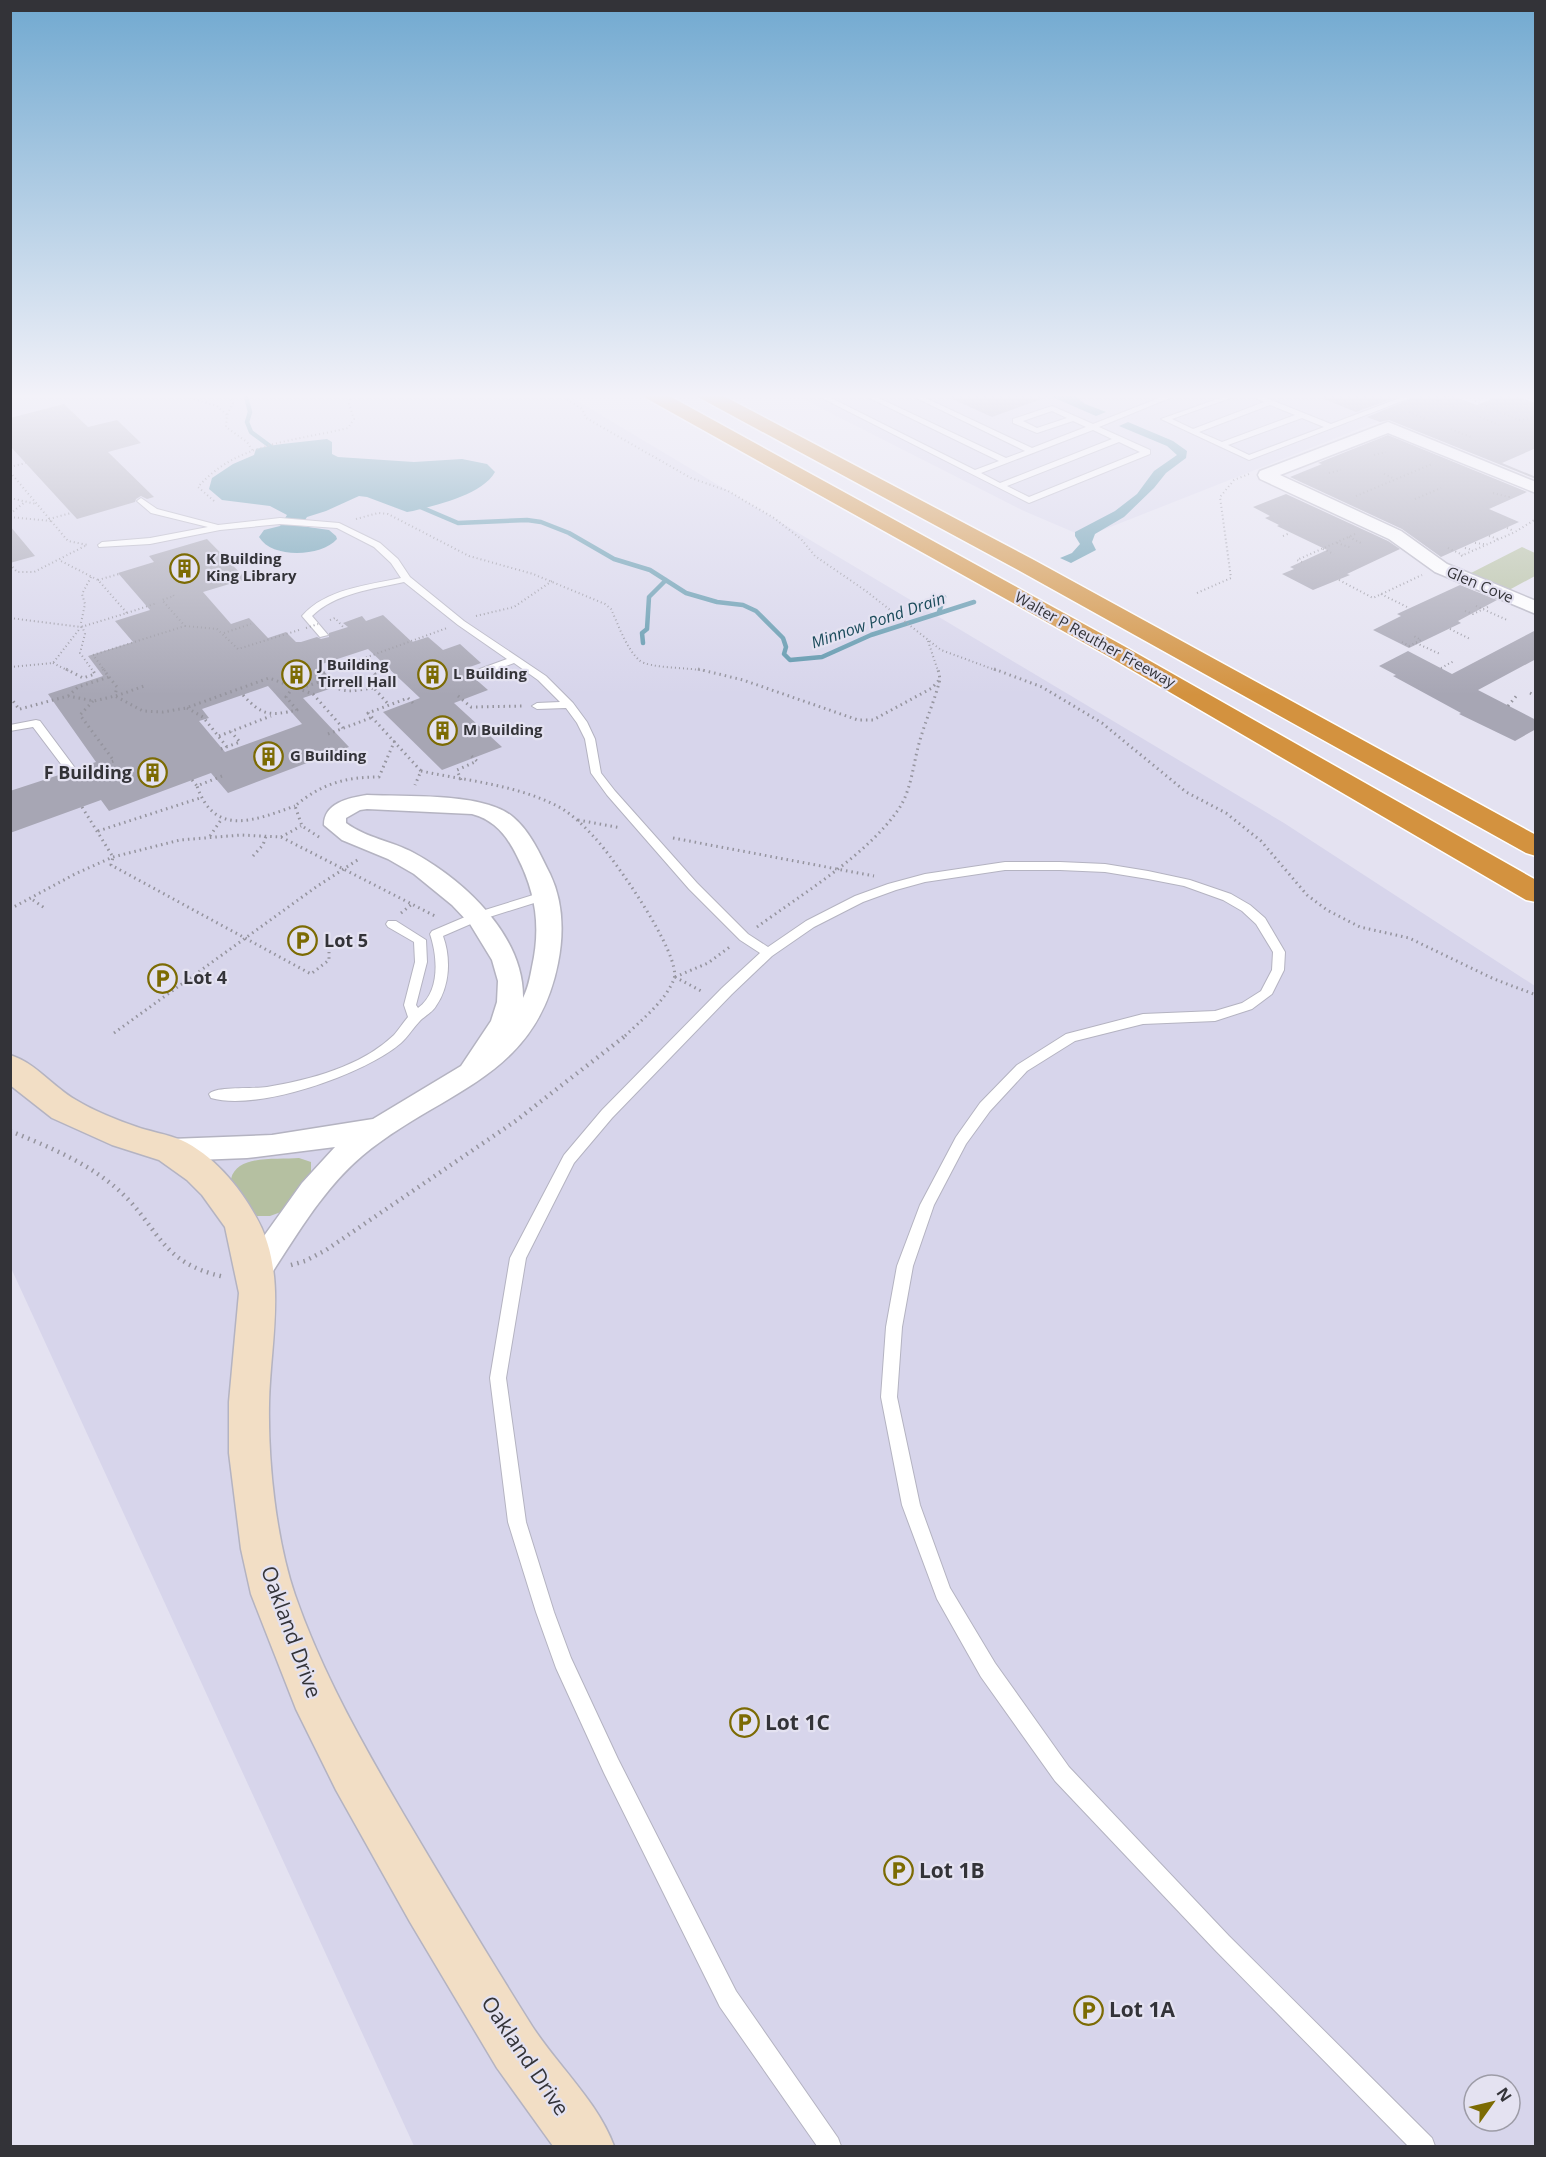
<svg xmlns="http://www.w3.org/2000/svg" width="1546" height="2157" viewBox="0 0 1546 2157" font-family="'Open Sans',sans-serif">
  <rect width="100%" height="100%" fill="#e4e2f1"/>
  <!-- built -->
  <path fill="#d7d5eb" fill-rule="evenodd" d="M10 393H564L1284 823 1535 986V2146H414L11 1268ZM1474 2085H1510V2121H1474Z
    M791 393H1450L1085 537 1024 511Z"/>
  <!-- green -->
  <path fill="#b5c0a1" d="M1522 547 1535 553V576L1509 590 1471 573Z
    M299 1158 311 1162V1172L281 1212 270 1216H257L231 1179C237 1154 277 1160 299 1158Z"/>
  <!-- water -->
  <path fill="#6098ad" d="M1043 393H1072L1085 404 1106 412 1096 416Z
    M1128 422 1173 441 1187 451 1186 458 1166 473 1154 488 1124 517 1095 534 1092 542 1096 550 1071 563 1060 558 1072 553 1080 544 1075 536V532L1115 511 1137 494 1154 471 1177 455 1167 446 1119 426Z
    M327 439 332 442V454L338 457 414 462 462 459 487 464 495 472C482 495 437 505 413 511L407 512 367 497 359 496 326 511 307 517 301 526 329 530 336 536 337 539C321 557 272 559 259 537L264 530 280 526 287 515 270 506 222 500 209 489 212 478 233 464 254 455 256 449C279 443 303 442 327 439Z"/>
  <g fill="none" stroke-linecap="round" stroke-linejoin="round">
    <!-- stream -->
    <path stroke="#6098ad" stroke-width="4.5" d="M245 393 250 412 247 422 251 432 274 449
      M418 506 458 523 527 520 541 522 569 533 614 559 650 570 686 593 717 602 743 605 756 611 783 638 786 647 784 654 790 660 822 657 871 635 974 602
      M939 612 944 597
      M643 643 642 633 647 629 649 597 666 580"/>
  </g>
  <!-- building -->
  <path fill="#a7a6b4" fill-rule="evenodd" d="M939 393H1052V395L992 417Z
    M1309 393H1408L1356 412Z
    M1425 393H1445L1477 405 1506 393 1536 403V448L1502 463 1536 477V479L1389 420 1380 422 1367 417Z
    M64 404 88 427 117 420 141 443 108 452 154 497 147 499 141 496 136 499 135 502 77 519 10 446V418Z
    M1388 435 1527 492 1489 509 1519 522 1441 557 1402 529 1290 477 1322 464 1318 463Z
    M1286 494 1388 541 1400 549 1347 574 1350 575 1313 590 1282 574 1294 569 1290 567 1327 550 1277 526 1279 525 1265 518 1270 516 1253 507Z
    M10 526 35 556 10 563Z
    M207 539 246 579 203 592 231 624 249 618 268 638 286 632 296 642H301L317 637 321 639 329 637V633L348 627 343 623 362 616 366 621 383 615 412 642 428 637 443 650 460 644 481 663 464 669 488 690 454 703 502 747 442 770 383 712 420 698 368 649 322 664 320 667 338 686 303 698 349 747 228 793 211 773 109 811 101 800 10 833V791L65 773 75 774 77 768 96 762 48 694 103 676 88 656 133 642 115 621 150 610 118 573 154 562 149 556ZM268 686 302 724 225 752 199 721 209 718 202 709Z
    M1460 585 1497 600 1458 621 1461 623 1409 648 1373 630 1401 616 1397 614Z
    M1536 630V659L1478 690 1536 720V729L1515 741 1459 714 1461 713 1393 676 1396 675 1379 666 1408 651 1452 674Z"/>
  <g fill="none" stroke-linecap="round" stroke-linejoin="round">
    <defs>
      <path id="lane" d="M812 393H821L975 470 999 461 859 393H868L1006 458 1025 451 906 393H915L1032 448 1086 427 1073 421 1037 433 1013 423V419L1052 406 1093 424 1172 393H1182L1099 427 1150 450V454L1029 503ZM1052 411 1067 418 1037 428 1023 421ZM1093 430 1112 439 1000 483 981 473ZM1119 442 1140 452 1029 497 1007 486Z
        M1234 393H1244L1172 419 1193 429 1264 402 1244 393H1254L1331 424 1413 393H1423L1249 460 1161 419ZM1270 405 1295 415 1222 442 1199 432ZM1302 418 1324 427 1249 455 1228 445Z
        M141 498 157 509 218 525 280 518 339 523 380 543 398 559 410 577 464 621 546 676 573 703 587 722 595 739 601 773 615 791 697 883 748 934 768 947 806 921 855 896 888 884 925 874 1005 862H1060L1105 864 1148 871 1190 880 1231 894 1250 905 1265 918 1285 952 1284 970 1272 994 1252 1009 1215 1021 1143 1024 1075 1041 1027 1071 990 1111 966 1144 934 1205 913 1266 902 1327 897 1397 920 1505 950 1588 995 1663 1069 1767 1229 1936 1432 2138 1435 2146H1408L1215 1950 1055 1781 981 1677 937 1599 902 1505 881 1397 886 1327 897 1266 920 1205 956 1137 980 1103 1017 1065 1066 1034 1143 1014 1215 1011 1242 1003 1261 991 1272 970 1273 952 1256 924 1242 911 1223 900 1184 886 1148 879 1105 872 1060 870H1005L925 882 896 890 863 902 814 927 772 956 732 994 612 1118 574 1163 526 1258 506 1378 526 1522 554 1612 571 1658 618 1759 736 1991 838 2138 841 2146H817L720 2007 604 1773 556 1668 536 1612 508 1522 490 1378 510 1258 564 1155 602 1110 722 988 760 953 740 940 689 889 607 795 591 773 585 739 577 723 566 708 537 709 532 706 537 703 560 702 538 680 514 663 485 674H477V670L507 659 458 625 404 582C374 589 335 593 312 616L328 635 320 637 302 616C325 589 368 585 401 578L391 563 374 547 337 528 280 524 220 530 150 544 99 547 98 545 102 542 150 538 208 527 151 513 137 501Z
        M36 720 40 721 75 768V772H67L33 727 10 731V725Z
        M546 891 552 895 550 898 480 920 443 936C451 958 450 986 436 1006 432 1013 424 1016 419 1022 413 1028 408 1037 401 1043 365 1074 258 1112 211 1098L209 1094C215 1086 255 1089 267 1087 310 1080 362 1066 394 1035 399 1029 403 1023 408 1017L404 1005 415 962 414 942 388 927 386 924 388 921H396L426 940 427 962 416 1005 418 1008C440 992 438 958 430 934L432 931 472 914Z"/>
      <path id="street" d="M1388 422 1536 482V493L1388 433 1280 475 1401 531 1447 564 1536 601V614L1435 572 1389 539 1260 479 1258 475 1260 471Z
        M367 795C405 797 484 792 513 817 530 831 540 854 550 874 563 901 564 933 558 963 535 1080 441 1090 362 1156 322 1190 295 1238 266 1282L255 1285 244 1282 240 1273 244 1264 302 1183 335 1147 247 1158 171 1161 161 1158 157 1150 161 1142 171 1139 272 1135 373 1119 461 1066 491 1021 497 1002 498 981 492 960 470 924 452 905 414 874 388 859 342 840 324 825C324 803 348 798 367 795ZM367 809 472 814C495 820 507 836 517 856 536 893 541 927 532 967 530 978 528 988 523 998 524 936 465 881 414 853 392 841 366 838 346 823V818L360 810Z"/>
      <path id="secondary" d="M10 1055C36 1063 53 1087 76 1100 94 1111 117 1120 137 1127 151 1132 167 1134 181 1140 212 1154 239 1186 255 1215 289 1273 270 1341 269 1404 268 1463 276 1539 295 1595 322 1673 363 1745 404 1815 446 1886 488 1956 532 2026 558 2066 598 2102 614 2146H553L497 2068 410 1922 336 1790 296 1709 251 1594 241 1549 229 1453V1402L239 1293 225 1227 202 1195 187 1180 159 1160 112 1145 52 1118 10 1085Z"/>
      <path id="highway" d="M642 393H664L1122 645 1536 880V902L1526 900 1106 655 644 397Z
        M696 393H718L1034 560 1536 835V856L1526 853 1018 570 698 397Z"/>
    </defs>
    <!-- lane casing -->
    <use href="#lane" stroke="#b4b3c1" stroke-width="2"/>
    <!-- street casing -->
    <use href="#street" stroke="#b4b3c1" stroke-width="3"/>
    <!-- secondary casing -->
    <use href="#secondary" stroke="#b4b3c1" stroke-width="3"/>
    <!-- highway casing -->
    <use href="#highway" stroke="#fff" stroke-width="3"/>
    <!-- path-far2 -->
    <path stroke="#95949e" stroke-width="2" stroke-dasharray="1 3" stroke-linecap="butt" d="M175 393 217 406 227 415 226 427 247 442 253 451
      M226 393 233 403 227 415
      M557 393 582 409 586 418 612 433 691 478 728 491 774 518 801 539 815 556 866 591 941 650 998 671
      M1509 393 1523 398 1521 399
      M1438 401 1454 407
      M1475 401 1523 422
      M1475 401 1497 393
      M1429 403 1457 393
      M1409 412 1425 419
      M1480 417 1499 425
      M1519 420 1532 418
      M1451 429 1471 437
      M1374 455 1386 452
      M10 467 26 463
      M10 472 68 541 88 545
      M1329 473 1341 470
      M1384 474 1395 479
      M1493 493 1509 497 1506 498
      M1356 496 1432 464
      M10 498 36 504
      M1415 499 1441 488
      M214 501 198 487C236 443 295 441 348 428L354 419 349 404 351 393
      M10 514 25 502
      M10 517 51 521
      M49 519 71 513
      M356 519 378 513 388 514 469 556 533 574 605 604 611 609C618 624 626 648 639 660 649 669 689 667 705 671
      M1507 528 1514 531
      M1283 536 1290 533
      M1489 536 1498 539
      M1349 537 1363 544
      M1337 543 1352 548
      M1475 543 1484 544
      M1448 548 1463 555
      M1465 548 1473 550
      M1323 549 1334 554
      M1461 556 1515 532 1536 519
      M1302 562 1297 560 1355 534
      M10 564 17 572H34L85 546
      M91 577 82 594 85 604 81 623 85 634 80 653 93 671
      M98 580 119 574
      M1339 580 1373 598 1422 575
      M1197 593 1231 578 1220 497 1234 480 1249 474
      M1381 594 1409 608
      M1476 606 1507 620
      M1465 611 1473 614 1490 606
      M127 613 157 603
      M476 616 514 607 552 581
      M10 618 81 627 127 613 98 580 59 560
      M330 620 335 618 344 628
      M185 626 217 629 238 649 299 630
      M1450 629 1470 639
      M224 633 251 624
      M928 641 938 671
      M1402 642 1409 646 1421 640 1414 636
      M1416 643 1440 654
      M53 663 69 671
      M10 667 53 663 81 627
      M1441 668 1454 661
      M105 671 93 655 185 626 162 600 174 596 171 593
      M329 671 362 659
      M372 671 362 659 447 628"/>
    <!-- path-far1 -->
    <path stroke="#95949e" stroke-width="3" stroke-dasharray="1.5 4" stroke-linecap="butt" d="M66 669 83 678 95 674 92 669
      M371 669 375 674 374 688 389 705
      M698 669 743 680 858 720H873L932 688 940 679 938 669
      M994 669 1042 687 1102 723 1186 792 1226 813 1261 841 1307 895 1327 910 1360 927 1409 938 1494 979 1536 995
      M109 677 117 687 115 695
      M325 680C344 696 351 690 374 688
      M301 688 325 680 323 673 333 669
      M1530 693 1536 696
      M243 695C262 716 270 716 297 710L286 697 294 686
      M68 696 78 687 109 677 103 669
      M116 696 144 686
      M458 696 471 707 524 706
      M10 697 19 709
      M93 701 80 715 114 761 108 763
      M413 703 408 698 368 713 421 771 415 785
      M1508 706 1518 694
      M187 708 203 717 227 747
      M20 709 68 696 94 701 115 696 143 711 163 712 186 708 269 678 313 694 343 728
      M328 734 373 717
      M219 736 271 716
      M221 749 240 742 231 732
      M421 771C468 781 519 785 561 808 574 816 585 827 595 838 613 857 682 955 674 979 665 1002 641 1020 624 1037
      M222 776 197 786C215 838 255 820 295 806
      M192 780 197 786
      M461 780 457 770 477 761 469 754
      M82 807 113 857 111 865 311 974 329 960V952
      M578 820 621 828
      M98 831 200 798
      M210 836 221 820
      M281 837 301 826
      M319 837 302 826 295 806C321 784 345 777 379 777L395 740
      M673 838 874 876
      M253 856 263 845 266 836
      M33 900 46 909
      M10 909 75 874 113 857 180 840 241 835 281 837 437 917
      M401 913 412 904
      M757 927C802 894 867 855 898 810 912 790 913 763 920 740 926 719 935 700 940 679
      M675 977 708 963 731 946
      M675 977 703 992
      M114 1033 316 887 359 859"/>
    <!-- path -->
    <path stroke="#95949e" stroke-width="4.5" stroke-dasharray="1.5 5" stroke-linecap="butt" d="M10 1131C47 1146 84 1161 115 1187 160 1225 157 1263 225 1277
      M291 1265 305 1261 326 1250 517 1120 625 1036"/>
    <!-- lane -->
    <use href="#lane" fill="#fff" fill-rule="evenodd"/>
    <!-- street -->
    <use href="#street" fill="#fff" fill-rule="evenodd"/>
    <!-- secondary -->
    <use href="#secondary" fill="#f2dec5" fill-rule="evenodd"/>
    <!-- highway -->
    <use href="#highway" fill="#d3923f" fill-rule="evenodd"/>
    <!-- path-bridge -->
    <path stroke="#95949e" stroke-width="2" stroke-dasharray="1 3" stroke-linecap="butt" d="M306 628 318 624"/>
  </g>
  <!-- sky -->
  <linearGradient id="sky" x2="0" y2="1"><stop stop-color="#71a9d0"/><stop offset="0.57" stop-color="#f3f2f9"/><stop offset="1" stop-color="#f3f2f9" stop-opacity="0"/></linearGradient>
  <rect width="1546" height="695" fill="url(#sky)"/>
  <!-- icons -->
  <defs>
    <symbol id="building-ring" viewBox="-11 -11 22 22"><circle r="9.5" fill="#e4e2f1" stroke="#7c6b03" stroke-width="1.5"/><path d="M-4-6H4V6H1V3H-1V6H-4ZM-2.5-4.3h1.7v1.8h-1.7ZM.8-4.3h1.7v1.8H.8ZM-2.5-1h1.7V.8h-1.7ZM.8-1h1.7V.8H.8Z" fill="#7c6b03"/></symbol>
    <symbol id="parking-ring" viewBox="-11 -11 22 22"><circle r="9.5" fill="#e4e2f1" stroke="#7c6b03" stroke-width="1.5"/><path d="M-3.5-5.5H1a3.5 3.5 0 0 1 0 7H-1V5.5H-3.5ZM-1-3.4V-.6H.8a1.4 1.4 0 0 0 0-2.8Z" fill="#7c6b03"/></symbol>
  </defs>
  <g fill-rule="evenodd">
    <use href="#building-ring" x="168" y="552" width="33" height="33"/>
    <use href="#building-ring" x="280" y="658" width="33" height="33"/>
    <use href="#building-ring" x="416" y="658" width="33" height="33"/>
    <use href="#building-ring" x="426" y="714" width="33" height="33"/>
    <use href="#building-ring" x="252" y="740" width="33" height="33"/>
    <use href="#building-ring" x="136" y="756" width="33" height="33"/>
    <use href="#parking-ring" x="286" y="924" width="33" height="33"/>
    <use href="#parking-ring" x="146" y="962" width="33" height="33"/>
    <use href="#parking-ring" x="728" y="1706" width="33" height="33"/>
    <use href="#parking-ring" x="882" y="1854" width="33" height="33"/>
    <use href="#parking-ring" x="1072" y="1994" width="33" height="33"/>
  </g>
  <g text-anchor="middle" stroke-width="4.5" stroke-linejoin="round" paint-order="stroke">
    <!-- far-poi labels -->
    <g font-size="15" font-weight="bold" fill="#333338" stroke="#e4e2f1" text-anchor="start">
      <text x="206" y="564">K Building<tspan x="206" dy="17">King Library</tspan></text>
      <text x="318" y="670">J Building<tspan x="318" dy="17">Tirrell Hall</tspan></text>
      <text x="453" y="679">L Building</text>
      <text x="463" y="735">M Building</text>
      <text x="290" y="761">G Building</text>
    </g>
    <!-- far-street labels -->
    <g font-size="15" fill="#333338" stroke="#e4e2f1">
      <text transform="translate(1480 585) rotate(23)" y="5">Glen Cove</text>
      <text transform="translate(1095 640) rotate(29)" y="5">Walter P Reuther Freeway</text>
    </g>
    <!-- far-water labels -->
    <g font-size="16" font-style="italic" fill="#1c4c5c" stroke="#e4e2f1">
      <text transform="translate(878 620) rotate(-19)" y="6">Minnow Pond Drain</text>
    </g>
    <!-- poi labels -->
    <g font-size="18" font-weight="bold" fill="#333338" stroke="#e4e2f1" text-anchor="start">
      <text x="132" y="779" text-anchor="end">F Building</text>
      <text x="324" y="947">Lot 5</text>
      <text x="183" y="984">Lot 4</text>
    </g>
    <!-- near-street labels -->
    <g font-size="21" fill="#333338" stroke="#e4e2f1">
      <text transform="translate(291 1632) rotate(70)" y="7">Oakland Drive</text>
      <text transform="translate(525 2056) rotate(56)" y="7">Oakland Drive</text>
    </g>
    <!-- near-poi labels -->
    <g font-size="21" font-weight="bold" fill="#333338" stroke="#e4e2f1" text-anchor="start">
      <text x="765" y="1730">Lot 1C</text>
      <text x="919" y="1878">Lot 1B</text>
      <text x="1109" y="2017">Lot 1A</text>
    </g>
  </g>
  <!-- border -->
  <rect width="1546" height="2157" fill="none" stroke="#333338" stroke-width="24"/>
  <!-- north arrow -->
  <g transform="translate(1492 2103) rotate(56)"><circle r="28" fill="#e4e2f1" stroke="#9d9ca7" stroke-width="1.5"/>
  <path d="M0-4.5L10 22L0 15L-10 22Z" fill="#7c6b03"/>
  <text y="-9" font-size="16" font-weight="bold" text-anchor="middle" fill="#333338">N</text>
  </g>
</svg>
